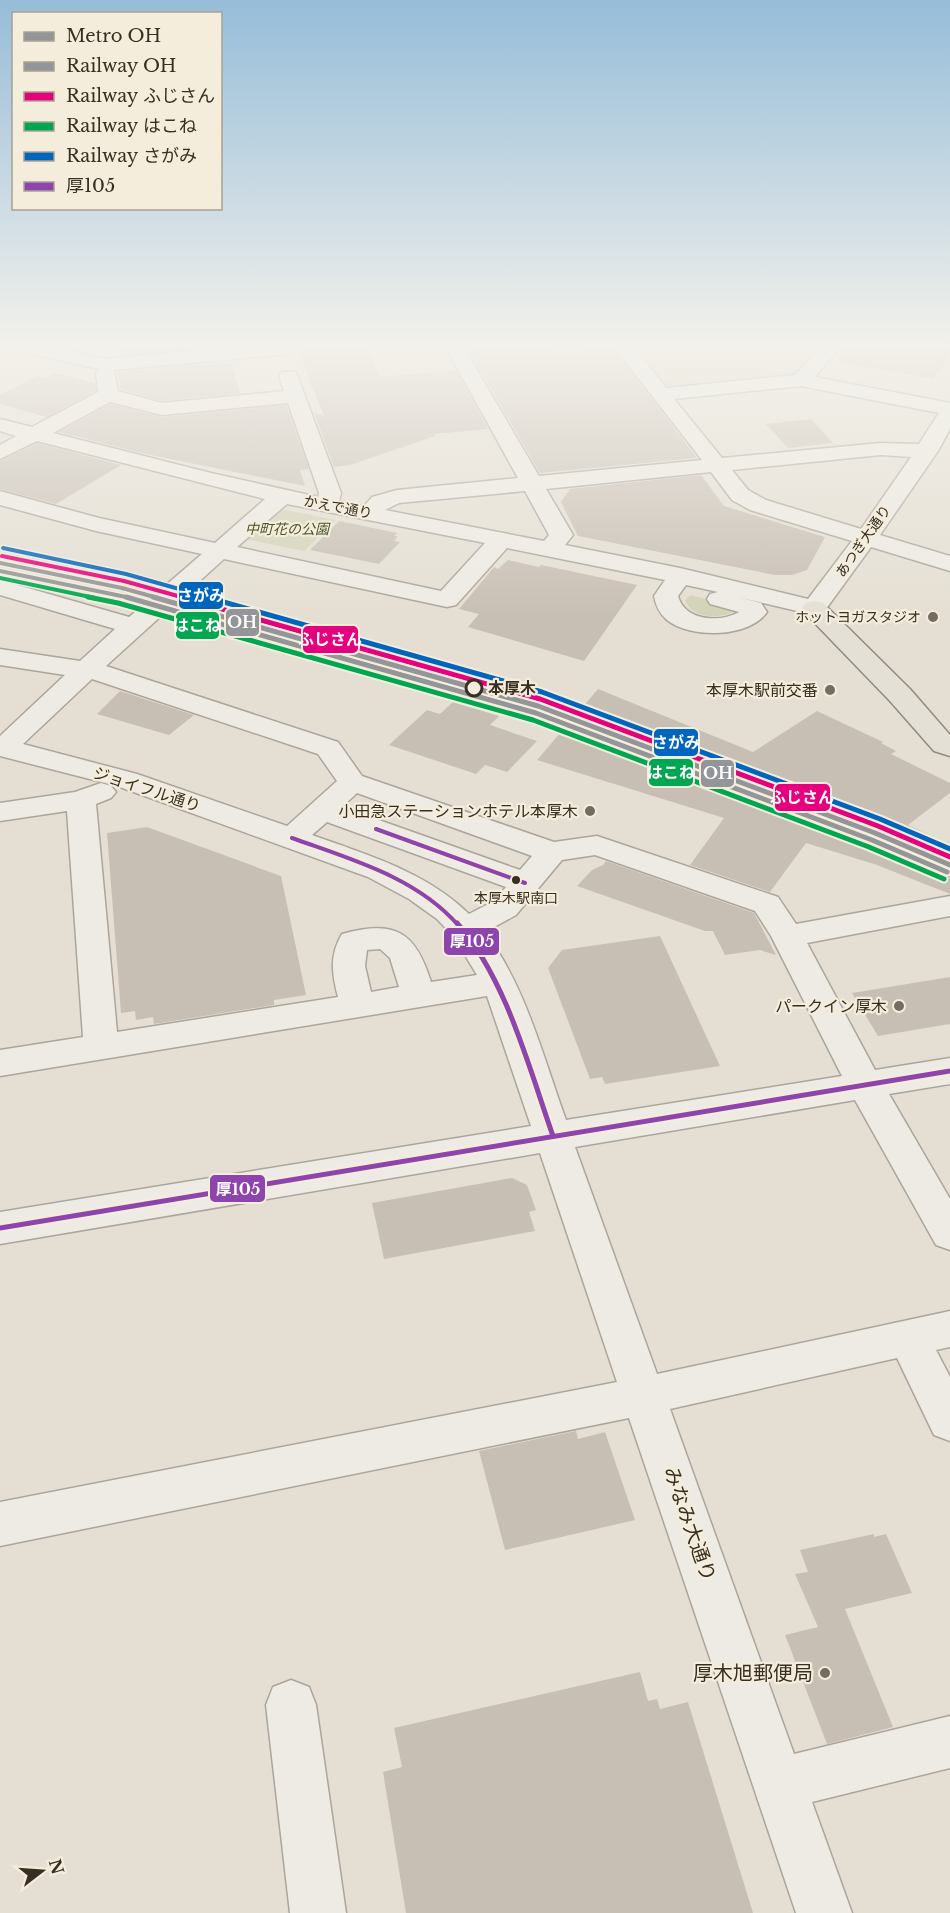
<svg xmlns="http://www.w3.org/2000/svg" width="950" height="1913" viewBox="0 0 950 1913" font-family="'Libre Baskerville','Noto Sans JP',serif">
  <rect width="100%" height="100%" fill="#e5dfd3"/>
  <!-- green -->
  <path fill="#d3d3b7" d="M633 348H821L793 377 669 389 664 388Z
    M287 510 336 520 304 551 240 538 270 511Z
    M691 595 734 607 736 610C721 620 692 619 685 600Z"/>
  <!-- building -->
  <path fill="#c8bfb4" d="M115 348H199L116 356Z
    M301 348H366L380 377 456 370 488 429 434 434 435 436 350 465 334 467 314 413 324 416 299 353Z
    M467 348H555L558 352 613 348 697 458 540 473Z
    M841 348H950V356L933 379 838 362Z
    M231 362 240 393 162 401 120 389 118 372Z
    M55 373 95 383 96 391 47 417 0 404V395L37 376 46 378Z
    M110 404 162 417 286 405 309 469 300 470 305 486 141 453 59 432Z
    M811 419 833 443 788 448 766 424Z
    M37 443 121 465 56 504 0 489V461Z
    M701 475 724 506 825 537 807 570 792 575H775L578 536 561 502 570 489Z
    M339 521 397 533 394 536H398L394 541 400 542 379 564 310 550Z
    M508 560 539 567 541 565 637 585 584 661 468 627 479 614 459 609 494 567 498 569Z
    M598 689 753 752 817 711 883 742 881 743 896 751 891 754 950 783V793L908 825 950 845V894L877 865 806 843 770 892 690 865 724 818 537 760Z
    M120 691 194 715 169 735 97 714Z
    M453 702 499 716 490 725 537 741 507 772 485 765 476 774 389 745 427 710 440 714Z
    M147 827 281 876 306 995 274 1000V1005L154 1024 153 1017 136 1020 135 1011 121 1013 107 833Z
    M606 861 754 913 776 955 760 950 725 955 713 931H705L577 886 592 870 603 865Z
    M660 936 720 1066 605 1084 602 1077 590 1079 548 968 562 950Z
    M950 977V1024L878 1036 852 993Z
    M512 1178 527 1185 536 1210 529 1212 535 1231 384 1259 372 1203Z
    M576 1431 578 1439 605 1432 635 1520 505 1550 479 1451Z
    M874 1534V1537L886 1534 912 1593 845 1609 893 1727 827 1744 785 1635 818 1627 795 1574 808 1572 800 1550Z
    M640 1672 648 1701 657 1699 660 1709 688 1702 753 1913H406L383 1772 402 1767 394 1728Z"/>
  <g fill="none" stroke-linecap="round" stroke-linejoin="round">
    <defs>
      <path id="minor" d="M20 348H55L105 359 226 348H299L297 352 290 354 114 370 118 391 162 403 284 391 279 376 282 372H296L341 493 339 501 364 506 372 497 397 490 518 478 446 348H464L539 476 702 460 615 348H634L666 388 795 375 820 348H839L815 377 950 403V429L938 451 880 535 950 556V571L871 547 823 613 814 615 738 597 761 603 767 612C750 638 691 639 667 620 659 613 656 606 654 596L665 580 507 548 456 605 447 607 224 559 106 666 338 742 362 776 554 842 597 836 778 897 796 924 950 896V916L807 943 875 1070 950 1058V1084L889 1094 950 1199V1250L936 1245 855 1100 575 1147 657 1374 950 1311V1347L936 1350 950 1377V1441L934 1435 897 1358 670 1409 794 1754 950 1716V1768L812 1802 852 1913H796L629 1418 0 1546V1502L617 1382 540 1153 0 1244V1212L531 1126 487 996 0 1076V1050L83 1037 67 811 0 821V803L75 792 101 783 111 786 116 792 111 798 96 804 117 1032 338 997C332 974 329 956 342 934 394 920 415 930 431 982L477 975 454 937 437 919 409 899 368 877 117 786 0 756V736L65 675 0 665V649L80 661 115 629 0 595V580L129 617 202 554 96 531 0 505V491L99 518 215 543 265 499 37 441 0 459V445L16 436 0 431V419L32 427 98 392 96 373 99 369 22 352ZM801 386 939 413 919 444 881 443 722 458 674 399ZM110 402 162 415 288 403 319 493 318 497 211 473 53 433ZM881 455 911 457 861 529 766 500 748 490 732 470ZM711 472 732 500 750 510 852 541 808 599 680 568 565 545 573 535 546 489ZM525 491 549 535 544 541 385 510 399 503ZM287 504 485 543 441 591 237 547ZM686 585 718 592 710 594 707 599 710 604 739 612C719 623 685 621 678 596ZM92 679 318 754 337 781 287 826 137 774 23 744ZM357 793 532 856 520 870 342 807ZM327 822 506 887 494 901 469 914C426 872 368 855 312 835ZM595 855 755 911 771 936 842 1076 566 1120C543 1057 526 987 485 932L516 915 562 860ZM367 950 380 949 390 958 399 987 371 992 365 966Z
        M291 1680 309 1687 316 1705 346 1913H290L266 1705 273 1687Z"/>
      <path id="major" d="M814 601 823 603 910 689 950 735V756L934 751 890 701 805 613 802 608 805 603Z"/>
    </defs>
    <!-- minor casing -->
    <use href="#minor" stroke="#aba59b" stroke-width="3"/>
    <!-- major casing -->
    <use href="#major" stroke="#908a82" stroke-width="3"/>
    <!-- minor -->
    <use href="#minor" fill="#eeebe4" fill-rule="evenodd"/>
    <!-- major -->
    <use href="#major" fill="#e5e0d6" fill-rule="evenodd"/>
    <defs>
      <path id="bus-1-far1" d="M376 829 525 883
        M292 838C350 859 416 877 458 925"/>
      <path id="bus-1" d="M457 923C506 978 529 1068 553 1136
        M0 1228 950 1071"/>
    </defs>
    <!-- bus-1-far1 casing -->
    <use href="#bus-1-far1" stroke="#f4eddb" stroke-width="8"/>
    <!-- bus-1 casing -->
    <use href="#bus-1" stroke="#f4eddb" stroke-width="10"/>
    <!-- bus-1-far1 -->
    <use href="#bus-1-far1" stroke="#8e44ad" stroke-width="4"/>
    <!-- bus-1 -->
    <use href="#bus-1" stroke="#8e44ad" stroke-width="5"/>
    <defs>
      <path id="rail-1-far1" d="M0 571 131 598"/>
      <path id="rail-1" d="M126 597 536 713 872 840 947 872"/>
      <path id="rail-2-far1" d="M2 556 124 581 185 598"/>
      <path id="rail-2" d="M179 597 540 699 878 826 950 857"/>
      <path id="rail-3-far1" d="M0 578 95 598"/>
      <path id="rail-3" d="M88 597 118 603 533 720 869 847 944 879"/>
      <path id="rail-4-far1" d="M3 548 126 574 211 598"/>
      <path id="rail-4" d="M206 597 542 692 880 819 950 849"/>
    </defs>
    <!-- rail-1-far1 casing -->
    <use href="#rail-1-far1" stroke="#f4eddb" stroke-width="7"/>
    <!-- rail-1 casing -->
    <use href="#rail-1" stroke="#f4eddb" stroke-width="9"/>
    <!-- rail-2-far1 casing -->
    <use href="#rail-2-far1" stroke="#f4eddb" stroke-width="7"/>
    <!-- rail-2 casing -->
    <use href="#rail-2" stroke="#f4eddb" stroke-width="9"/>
    <!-- rail-3-far1 casing -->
    <use href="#rail-3-far1" stroke="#f4eddb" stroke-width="7"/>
    <!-- rail-3 casing -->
    <use href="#rail-3" stroke="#f4eddb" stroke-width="9"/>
    <!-- rail-4-far1 casing -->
    <use href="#rail-4-far1" stroke="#f4eddb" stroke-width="7"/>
    <!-- rail-4 casing -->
    <use href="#rail-4" stroke="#f4eddb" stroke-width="9"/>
    <!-- rail-1-far1 -->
    <use href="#rail-1-far1" stroke="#939598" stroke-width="4"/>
    <!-- rail-1 -->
    <use href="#rail-1" stroke="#939598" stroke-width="5"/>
    <!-- rail-2-far1 -->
    <use href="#rail-2-far1" stroke="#e5007d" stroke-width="4"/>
    <!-- rail-2 -->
    <use href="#rail-2" stroke="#e5007d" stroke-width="5"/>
    <!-- rail-3-far1 -->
    <use href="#rail-3-far1" stroke="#00a651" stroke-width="4"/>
    <!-- rail-3 -->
    <use href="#rail-3" stroke="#00a651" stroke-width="5"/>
    <!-- rail-4-far1 -->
    <use href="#rail-4-far1" stroke="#0065bd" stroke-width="4"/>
    <!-- rail-4 -->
    <use href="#rail-4" stroke="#0065bd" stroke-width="5"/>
    <defs>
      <path id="metro-1-far1" d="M0 563 122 588 158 598"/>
      <path id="metro-1" d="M153 597 538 706 875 833 950 865"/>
    </defs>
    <!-- metro-1-far1 casing -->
    <use href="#metro-1-far1" stroke="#f4eddb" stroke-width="7"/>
    <!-- metro-1 casing -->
    <use href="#metro-1" stroke="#f4eddb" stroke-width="9"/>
    <!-- metro-1-far1 -->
    <use href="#metro-1-far1" stroke="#939598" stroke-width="4"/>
    <!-- metro-1 -->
    <use href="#metro-1" stroke="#939598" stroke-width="5"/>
  </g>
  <!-- sky -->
  <linearGradient id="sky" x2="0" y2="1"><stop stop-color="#96bdd9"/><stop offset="0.56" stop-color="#f3f1eb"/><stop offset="1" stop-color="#f3f1eb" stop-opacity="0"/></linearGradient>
  <rect width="950" height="616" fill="url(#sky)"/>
  <!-- markers -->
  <g fill="#756c61" stroke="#f4eddb" stroke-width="2">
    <circle cx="933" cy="617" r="6"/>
    <circle cx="830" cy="690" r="6"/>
    <circle cx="590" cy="811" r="6"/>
    <circle cx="899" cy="1006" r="6"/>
    <circle cx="825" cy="1673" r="6"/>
  </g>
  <circle fill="#f4eddb" stroke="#392e23" stroke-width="3" cx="474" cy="688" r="8"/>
  <circle fill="#392e23" stroke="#f4eddb" stroke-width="2" cx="516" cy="880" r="5"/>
  <g text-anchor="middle" stroke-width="4.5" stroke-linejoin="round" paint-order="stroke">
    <!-- far-street labels -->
    <g font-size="14" fill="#392e23" stroke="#f4eddb">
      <text transform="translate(338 507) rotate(11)" y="5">かえで通り</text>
      <text transform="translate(863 541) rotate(-55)" y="5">あつぎ大通り</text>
    </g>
    <!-- far-park labels -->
    <g font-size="14" font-style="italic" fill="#49542b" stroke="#f4eddb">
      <text x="287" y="534">中町花の公園</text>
    </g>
    <!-- far-poi labels -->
    <g font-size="14" fill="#392e23" stroke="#f4eddb" text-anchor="end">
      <text x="921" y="622">ホットヨガスタジオ</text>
    </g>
    <!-- bus labels -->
    <g font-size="14" fill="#392e23" stroke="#f4eddb">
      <text x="516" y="903">本厚木駅南口</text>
    </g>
    <!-- stop labels -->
    <g font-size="16" font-weight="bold" fill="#392e23" stroke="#f4eddb" text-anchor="start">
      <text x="488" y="694">本厚木</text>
    </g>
    <!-- poi labels -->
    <g font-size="16" fill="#392e23" stroke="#f4eddb" text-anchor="end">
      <text x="818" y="696">本厚木駅前交番</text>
      <text x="578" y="817">小田急ステーションホテル本厚木</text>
      <text x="887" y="1012">パークイン厚木</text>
    </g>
    <!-- street labels -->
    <g font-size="16" fill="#392e23" stroke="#f4eddb">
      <text transform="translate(147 789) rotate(18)" y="6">ジョイフル通り</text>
    </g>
    <!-- near-street labels -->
    <g font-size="20" fill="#392e23" stroke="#f4eddb">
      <text transform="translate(690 1524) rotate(71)" y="7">みなみ大通り</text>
    </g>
    <!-- near-poi labels -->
    <g font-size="20" fill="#392e23" stroke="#f4eddb" text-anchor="end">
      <text x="813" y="1680">厚木旭郵便局</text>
    </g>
  </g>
  <g stroke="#f4eddb" stroke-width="2">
    <rect x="178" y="581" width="46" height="29" rx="6" fill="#0065bd"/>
    <rect x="225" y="608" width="35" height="29" rx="6" fill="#939598"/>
    <rect x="175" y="611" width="45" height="29" rx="6" fill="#00a651"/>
    <rect x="302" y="625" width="57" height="29" rx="6" fill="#e5007d"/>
    <rect x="653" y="728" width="46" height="29" rx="6" fill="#0065bd"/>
    <rect x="648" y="758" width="46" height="29" rx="6" fill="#00a651"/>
    <rect x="700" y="759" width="35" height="29" rx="6" fill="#939598"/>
    <rect x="774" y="783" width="57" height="29" rx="6" fill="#e5007d"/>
    <rect x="443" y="927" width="57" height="29" rx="6" fill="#8e44ad"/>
    <rect x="209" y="1174" width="57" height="29" rx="6" fill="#8e44ad"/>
  </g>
  <g font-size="16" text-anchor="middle" font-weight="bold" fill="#fff">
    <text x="201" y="601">さがみ</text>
    <text x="242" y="628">OH</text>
    <text x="197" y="631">はこね</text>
    <text x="330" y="645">ふじさん</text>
    <text x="676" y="748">さがみ</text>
    <text x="671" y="778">はこね</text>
    <text x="718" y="779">OH</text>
    <text x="802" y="803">ふじさん</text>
    <text x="472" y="947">厚105</text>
    <text x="238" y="1195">厚105</text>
  </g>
  <!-- legend -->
  <rect x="12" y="12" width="210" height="198" fill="#f4eddb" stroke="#a9a191" stroke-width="1.5"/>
  <rect x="24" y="32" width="30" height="9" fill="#939598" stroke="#a9a191" stroke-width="1.5"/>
  <text x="66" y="42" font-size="18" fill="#392e23">Metro OH</text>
  <rect x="24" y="62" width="30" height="9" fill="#939598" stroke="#a9a191" stroke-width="1.5"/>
  <text x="66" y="72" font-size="18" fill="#392e23">Railway OH</text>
  <rect x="24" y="92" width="30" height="9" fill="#e5007d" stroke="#a9a191" stroke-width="1.5"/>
  <text x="66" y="102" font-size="18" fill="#392e23">Railway ふじさん</text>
  <rect x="24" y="122" width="30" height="9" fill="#00a651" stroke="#a9a191" stroke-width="1.5"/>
  <text x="66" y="132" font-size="18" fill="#392e23">Railway はこね</text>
  <rect x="24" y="152" width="30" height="9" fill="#0065bd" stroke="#a9a191" stroke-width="1.5"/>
  <text x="66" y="162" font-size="18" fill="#392e23">Railway さがみ</text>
  <rect x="24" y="182" width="30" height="9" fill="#8e44ad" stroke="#a9a191" stroke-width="1.5"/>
  <text x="66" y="192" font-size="18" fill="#392e23">厚105</text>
  <!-- north arrow -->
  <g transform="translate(42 1871) rotate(73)" stroke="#f4eddb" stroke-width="4.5" paint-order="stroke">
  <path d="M0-4.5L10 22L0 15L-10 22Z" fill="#392e23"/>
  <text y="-9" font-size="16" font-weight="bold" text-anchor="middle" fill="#392e23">N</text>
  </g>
</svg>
